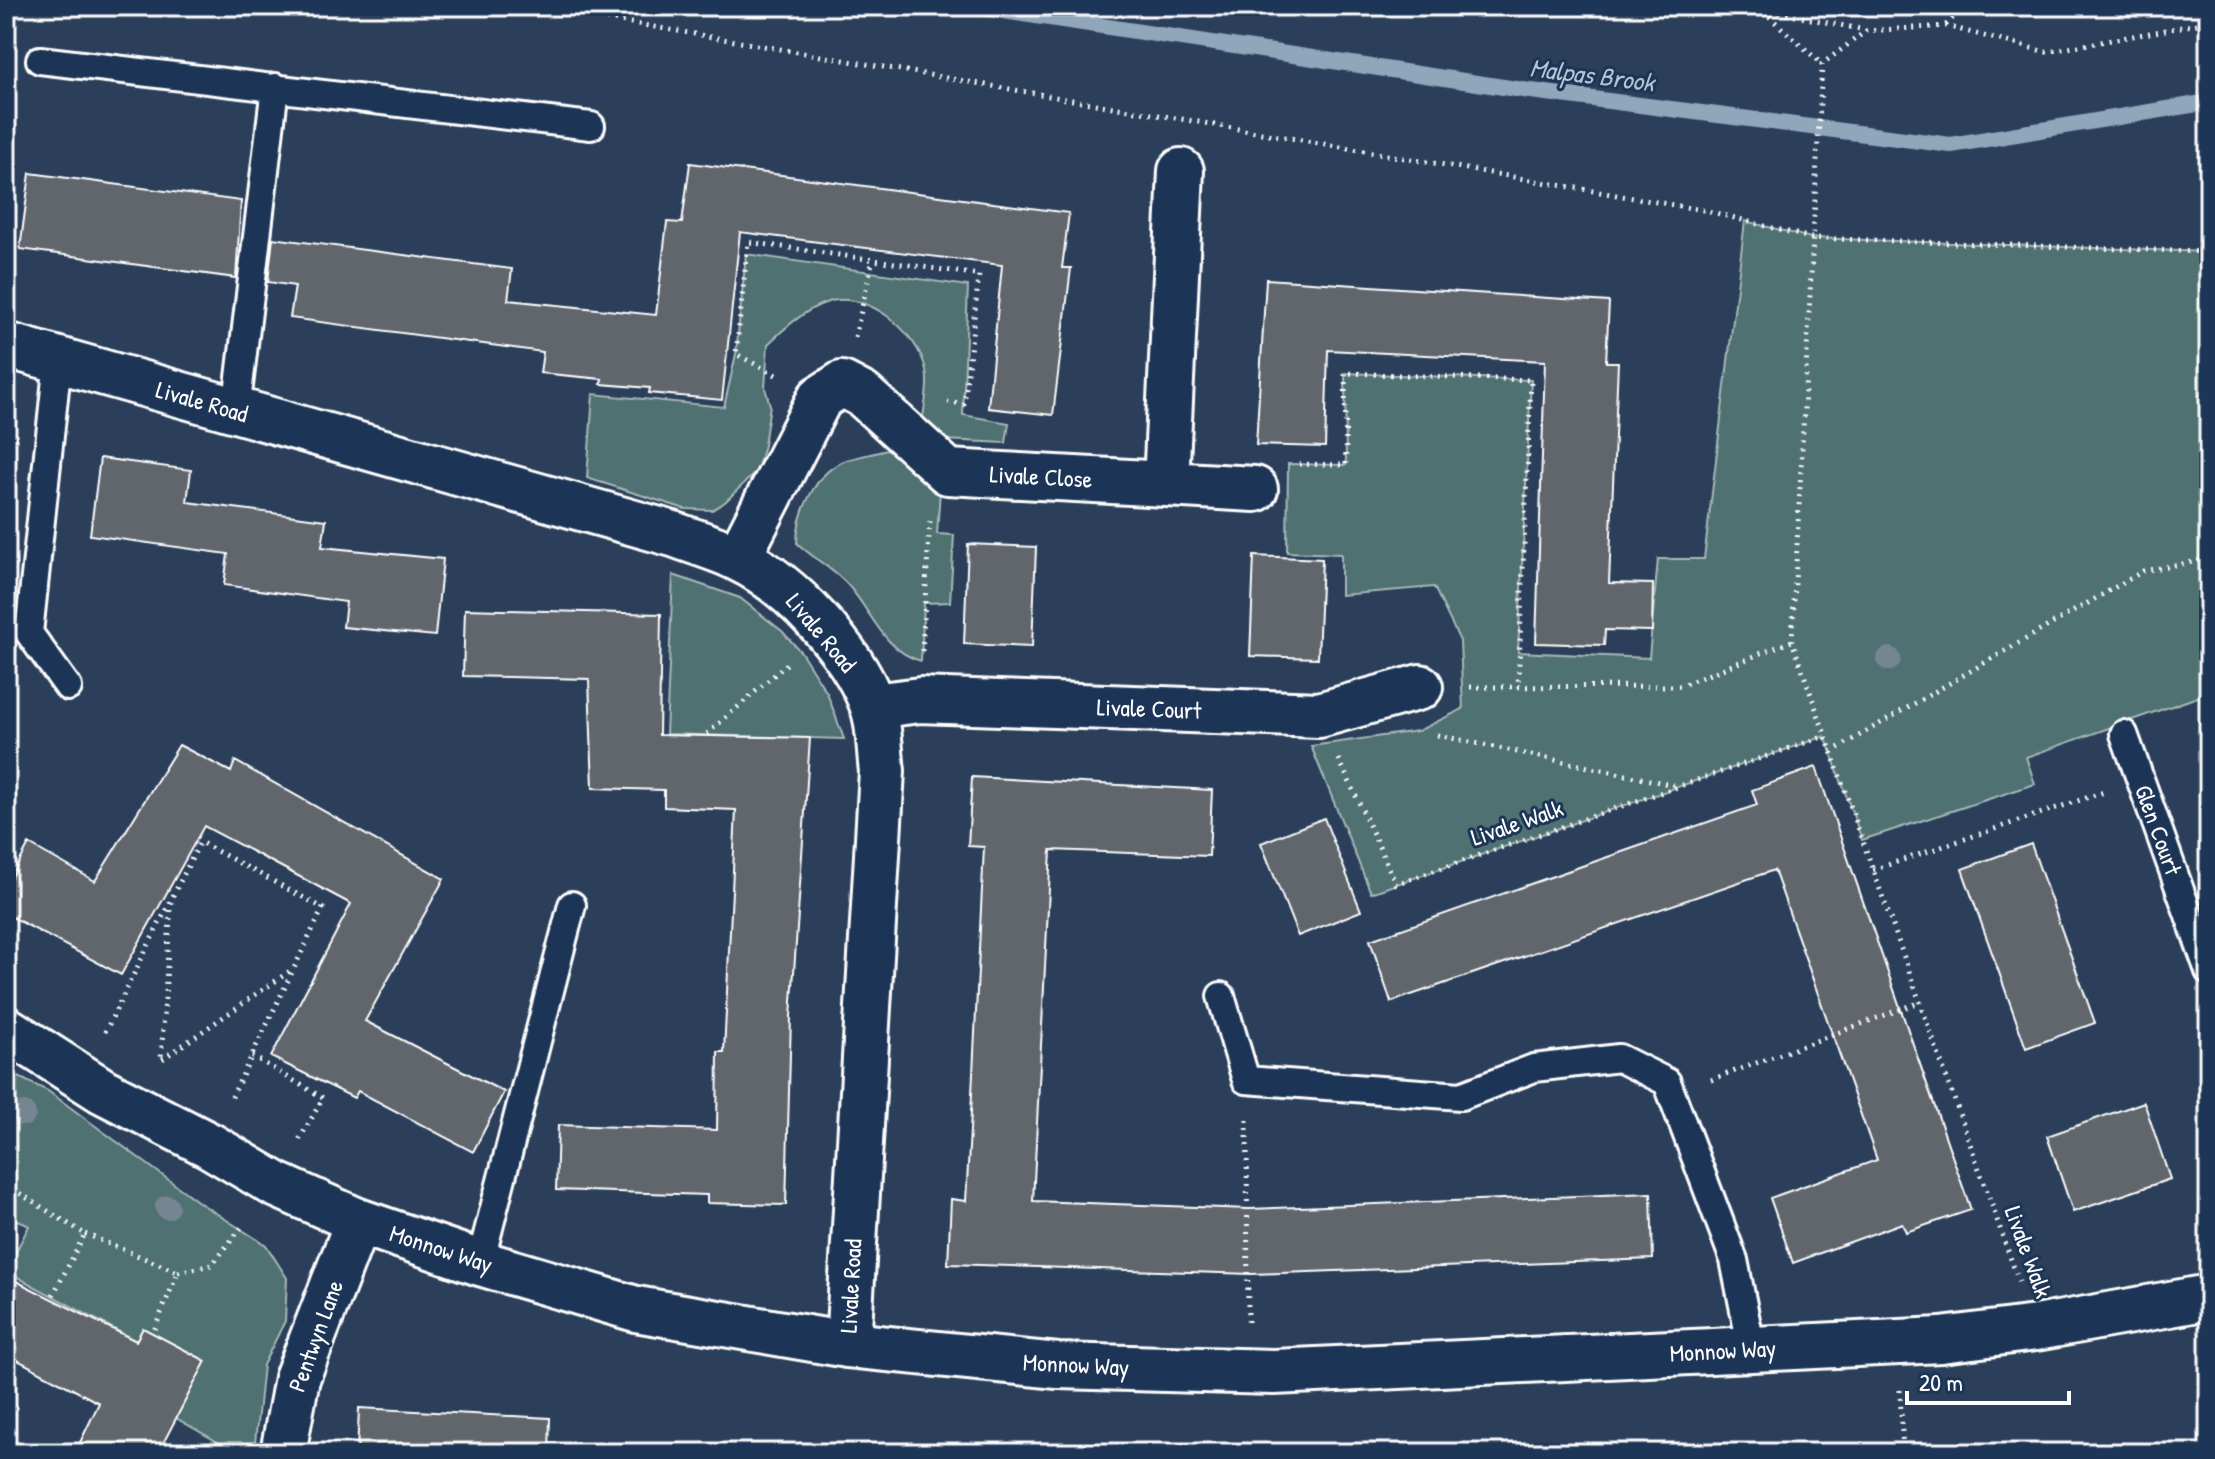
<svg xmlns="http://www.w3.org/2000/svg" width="2215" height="1459" viewBox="0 0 2215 1459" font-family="'Patrick Hand',sans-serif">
  <rect width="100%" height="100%" fill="#2b3f5b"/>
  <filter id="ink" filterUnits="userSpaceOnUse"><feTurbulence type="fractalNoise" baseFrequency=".0125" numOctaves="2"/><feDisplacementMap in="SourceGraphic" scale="16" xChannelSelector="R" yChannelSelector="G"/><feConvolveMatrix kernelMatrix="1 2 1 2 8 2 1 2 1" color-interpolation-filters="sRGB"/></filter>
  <g filter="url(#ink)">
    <!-- green -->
    <path fill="#507171" stroke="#a8b8b8" stroke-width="2" d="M1745 221 1811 238 2209 252V693L2026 757 2035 784 1862 840 1825 736 1371 893 1311 746 1418 731 1463 709 1460 641 1434 587 1341 595V554L1287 552 1288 464 1346 465 1345 373 1531 380 1518 652 1649 658 1658 559H1704Z
      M746 254 968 286 963 415 1009 423 1006 443 944 440 922 425C924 406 931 381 924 363 912 329 867 290 828 302 805 309 785 328 768 344L765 388 770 405 764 445 757 471 725 502 712 510 685 509 587 478 593 394 724 407 736 354Z
      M887 450 909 455 940 490 937 534 954 535 950 602 924 603 921 661C882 651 871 608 845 582 831 568 812 557 797 543 797 514 815 473 844 461 857 456 873 454 887 450Z
      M673 575 740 598 782 631 801 652 827 693 844 739 666 734Z
      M6 1071 48 1091 200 1203 266 1245 287 1278 285 1321 263 1365 254 1453H237L176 1418 205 1361 143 1328 136 1341 6 1271 29 1226 6 1214Z"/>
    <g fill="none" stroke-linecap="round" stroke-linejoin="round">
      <!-- stream -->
      <path stroke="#90a6bb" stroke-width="16" d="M970 6 1523 90 1951 145 2209 102"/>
    </g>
    <!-- building -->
    <path fill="#61666c" stroke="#fff" stroke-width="2" d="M690 163 1069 213 1062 268H1071L1053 415 988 408 1002 265 740 232 722 400 649 393 650 388 601 384 602 379 540 373 543 352 290 318 295 286 268 282 273 238 512 269 508 300 656 315 667 222 682 223Z
      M30 173 241 201 236 278 20 249Z
      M1266 279 1609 302 1606 362H1618L1609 583 1653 584 1652 631 1605 630 1604 645 1536 643 1545 361 1328 350 1325 447 1256 445Z
      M100 458 191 470 187 502 326 520 322 547 443 559 435 636 343 627 346 602 224 585 228 554 90 535Z
      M968 544 1036 547 1032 647 964 644Z
      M1254 556 1322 559 1318 658 1250 656Z
      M465 609 661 614 659 735 810 738 791 1016 786 1205 707 1203V1195L556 1190 558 1125 717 1130 718 1052H724L736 810 664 807V790L593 788 589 679 463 676Z
      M179 745 231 772 235 761 444 879 365 1021 504 1092 473 1152 358 1091 354 1098 271 1057 351 904 204 826 121 975 6 914V887L29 844 95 881Z
      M1816 767 1971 1210 1906 1232 1902 1223 1793 1263 1770 1198 1877 1160 1774 870 1391 1002 1370 940 1757 805 1752 790Z
      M972 777 1212 790 1209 856 1051 850 1033 1201 1250 1209 1651 1193 1653 1259 1251 1274 948 1264 951 1199 966 1201 972 1094 984 847 968 846Z
      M1324 818 1361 911 1298 936 1261 843Z
      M2031 844 2095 1023 2026 1048 1962 869Z
      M2144 1102 2170 1179 2073 1212 2047 1136Z
      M6 1276 136 1341 143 1328 206 1361 158 1453H75L99 1403 6 1354Z
      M359 1408 550 1418 549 1453H357Z"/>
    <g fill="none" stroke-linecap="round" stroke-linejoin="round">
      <defs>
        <path id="service" d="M40 60 591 126
          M58 360 29 633 68 687
          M236 411 275 87
          M2124 734 2209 971
          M1221 996 1246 1080 1461 1096 1534 1068 1619 1058 1667 1082 1734 1260 1752 1350
          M480 1263 572 905"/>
        <path id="minor" d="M6 345 673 534C694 542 717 548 737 558 789 582 852 650 872 704 880 724 879 750 882 771L848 1345
          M1166 484 1255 489
          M738 558 820 398 842 384 863 395 948 472 1166 484 1181 171
          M873 706 920 700 1319 715 1420 687
          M283 1453 297 1378 358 1221"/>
        <path id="tertiary" d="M6 1029 103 1091 209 1145 275 1184 358 1221 480 1263 636 1309 848 1345 1058 1366 1274 1372 1941 1340 2036 1328 2209 1297"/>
      </defs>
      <!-- service casing -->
      <use href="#service" stroke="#fff" stroke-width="32"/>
      <!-- minor casing -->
      <use href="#minor" stroke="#fff" stroke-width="50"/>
      <!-- tertiary casing -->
      <use href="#tertiary" stroke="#fff" stroke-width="50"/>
      <!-- path -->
      <path stroke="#fff" stroke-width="5" stroke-dasharray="2 6" stroke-linecap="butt" d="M479 6 574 13 1708 211 1811 238 2209 252
        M1723 6 1761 9 1865 30
        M1763 11 1822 64
        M1946 25 1964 6
        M855 337 873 259
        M776 375 736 354 748 242 979 275 964 404 948 402
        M1299 464 1346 465 1345 373 1531 380 1518 687
        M922 651 930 518
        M1470 687 1680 686 1792 641
        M707 734 788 663
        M1437 735 1678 786
        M1831 752 2143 571 2209 559
        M1339 759 1396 884 1825 736
        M1873 870 2104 792
        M171 902 161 1060 293 969
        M105 1032 200 842 323 908 230 1101
        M252 1056 323 1098 298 1142
        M1711 1080 1920 1002
        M1247 1120 1248 1322
        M6 1185 85 1234 52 1297
        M85 1234 178 1272 153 1333
        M178 1272 212 1265 244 1224
        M2019 1282 1792 641 1822 64 1866 31 1946 26 2046 52 2209 22
        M1900 1390 1903 1453"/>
      <!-- service -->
      <use href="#service" stroke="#1d3557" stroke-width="26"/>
      <!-- minor -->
      <use href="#minor" stroke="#1d3557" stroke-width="44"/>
      <!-- tertiary -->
      <use href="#tertiary" stroke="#1d3557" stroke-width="44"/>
    </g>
    <!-- trees -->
    <g fill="#748592">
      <circle cx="1889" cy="659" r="12"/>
      <circle cx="24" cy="1114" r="12"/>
      <circle cx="167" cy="1207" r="12"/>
    </g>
  </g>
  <g text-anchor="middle" stroke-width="6" stroke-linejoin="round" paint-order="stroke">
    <!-- street labels -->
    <g font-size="24" fill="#fff" stroke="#1d3557">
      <text transform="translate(202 402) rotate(16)" y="8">Livale Road</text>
      <text transform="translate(1041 477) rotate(3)" y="8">Livale Close</text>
      <text transform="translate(821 633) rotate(50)" y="8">Livale Road</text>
      <text transform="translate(1149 709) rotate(2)" y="8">Livale Court</text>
      <text transform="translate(1517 823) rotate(-19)" y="8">Livale Walk</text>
      <text transform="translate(2158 830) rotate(70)" y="8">Glen Court</text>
      <text transform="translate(441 1249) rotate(18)" y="8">Monnow Way</text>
      <text transform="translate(2028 1252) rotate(70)" y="8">Livale Walk</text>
      <text transform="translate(851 1286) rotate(-87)" y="8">Livale Road</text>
      <text transform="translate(316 1336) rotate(-70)" y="8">Pentwyn Lane</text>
      <text transform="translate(1723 1351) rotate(-3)" y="8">Monnow Way</text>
      <text transform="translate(1076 1365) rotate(3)" y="8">Monnow Way</text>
    </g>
    <!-- water labels -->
    <g font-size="26" font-style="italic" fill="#b5c4d2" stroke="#1d3557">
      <text transform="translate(1592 75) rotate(7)" y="9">Malpas Brook</text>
    </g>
  </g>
  <!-- margin -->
  <rect width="2215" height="1459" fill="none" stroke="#1d3557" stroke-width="32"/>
  <rect x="16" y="16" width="2183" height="1427" fill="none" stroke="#fff" stroke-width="3" filter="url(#ink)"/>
  <!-- scale -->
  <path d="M1907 1391v12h162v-12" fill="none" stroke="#ffffff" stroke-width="4"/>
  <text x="1919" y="1391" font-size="24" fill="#ffffff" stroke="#1d3557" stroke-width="6" paint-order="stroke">20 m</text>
</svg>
